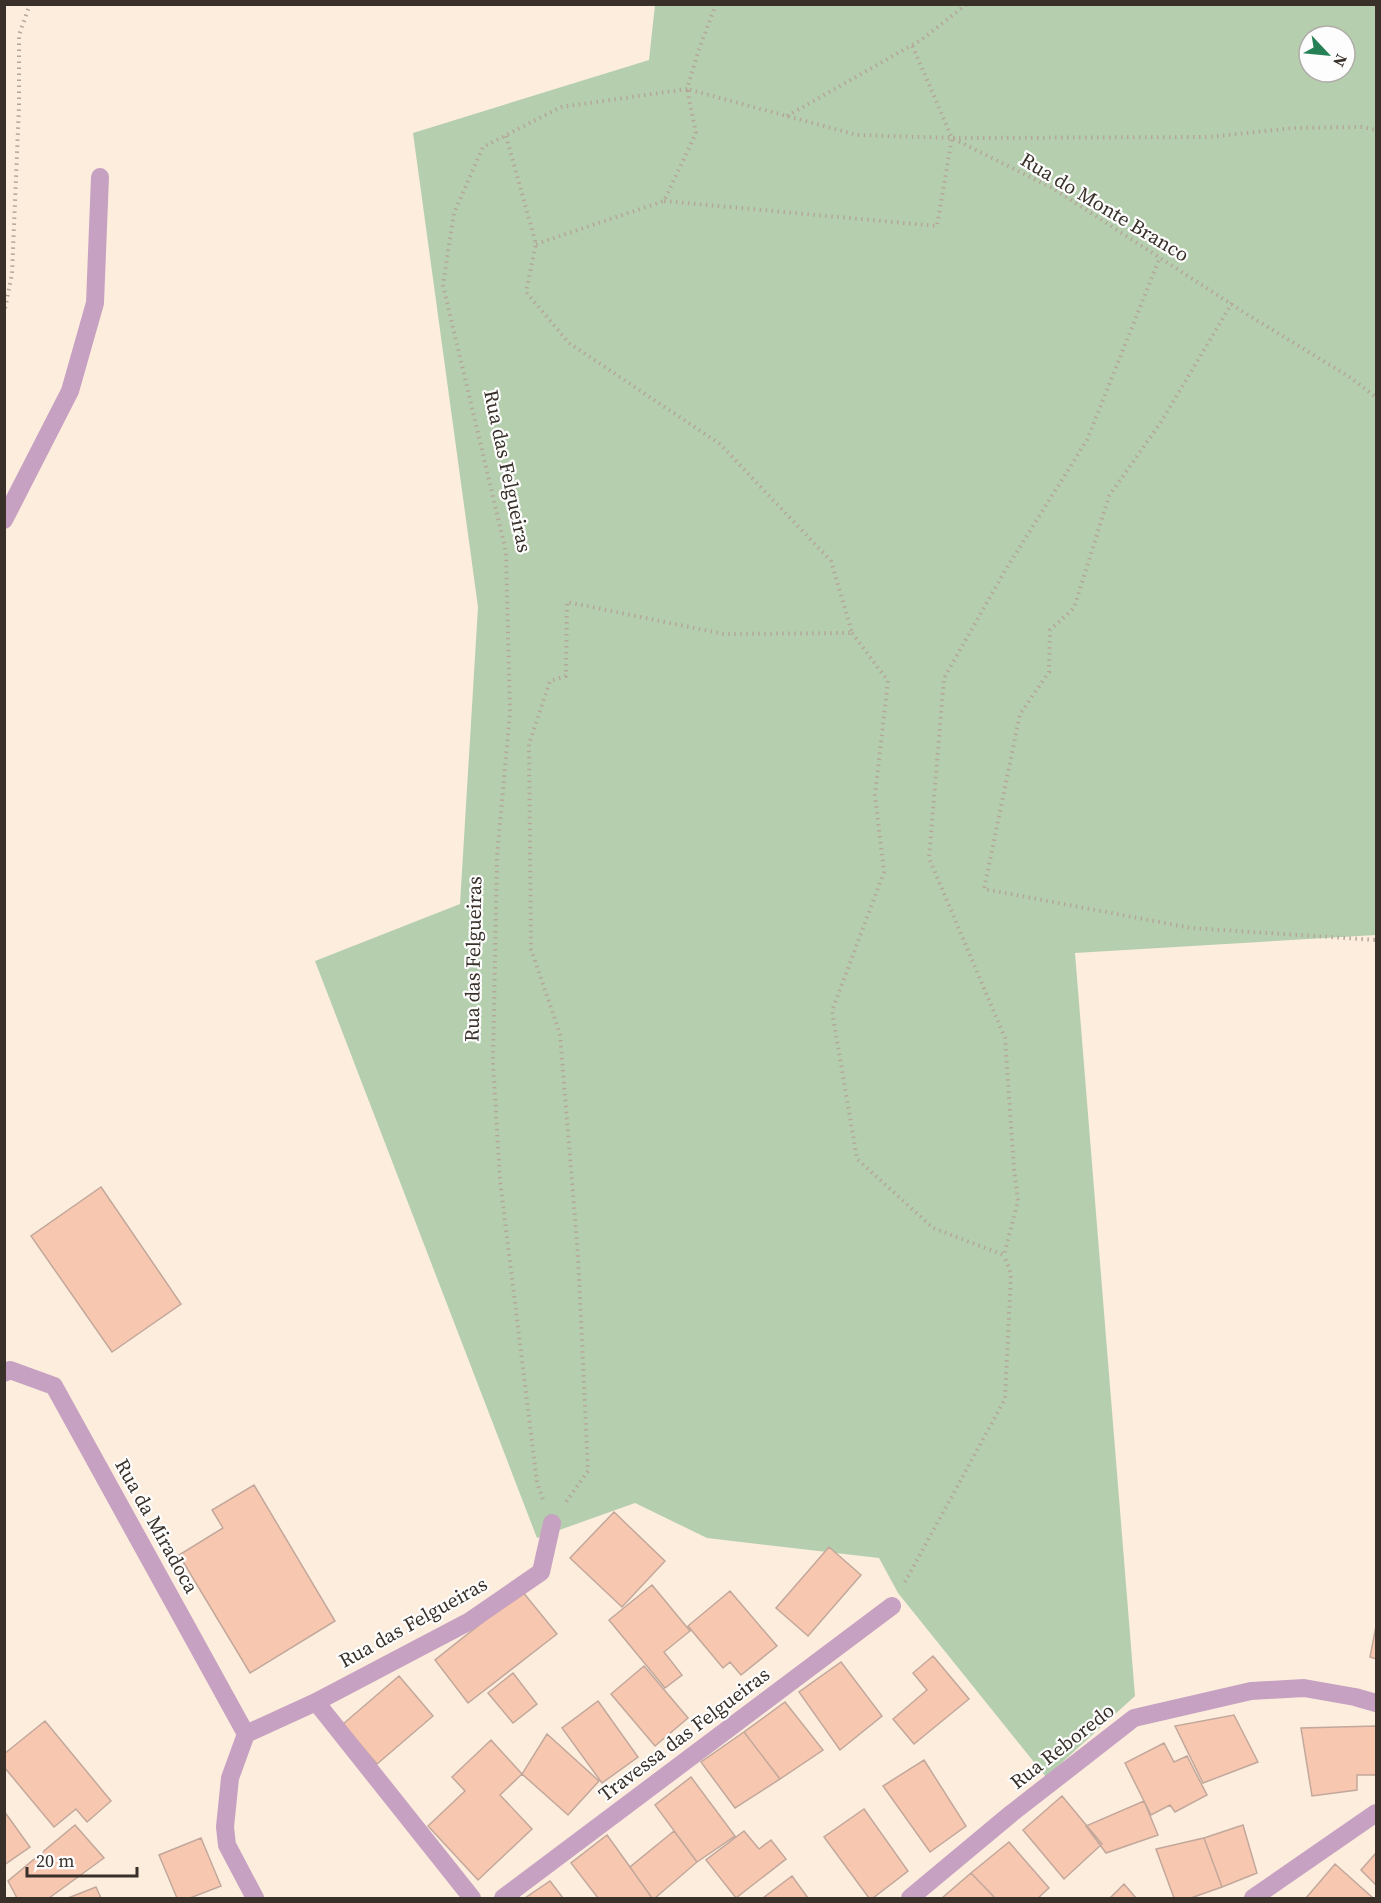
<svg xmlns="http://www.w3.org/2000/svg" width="1381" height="1903" viewBox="0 0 1381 1903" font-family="'Source Serif 4',serif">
  <rect width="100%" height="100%" fill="#fdeddd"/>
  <!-- green -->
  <path fill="#b5cfae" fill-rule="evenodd" d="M655 5H1376V935L1075 953 1135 1696 1046 1777 898 1593 879 1558 707 1538 635 1503 537 1538 315 961 460 904 478 607 413 133 649 60ZM1309 36H1345V72H1309Z"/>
  <!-- building -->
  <path fill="#f8c7b0" stroke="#c2a89c" stroke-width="1.5" d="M101 1187 181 1304 112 1352 31 1236Z
    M254 1485 335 1621 250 1673 179 1555 223 1528 212 1510Z
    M614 1512 665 1561 622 1607 570 1558Z
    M829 1547 861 1575 808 1636 776 1608Z
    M652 1585 690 1631 664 1652 682 1675 665 1688 609 1620Z
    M522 1591 557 1634 468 1703 435 1660Z
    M730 1591 777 1646 741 1675 730 1662 723 1668 688 1626Z
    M1376 1626V1659L1370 1657Z
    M933 1656 969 1699 914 1744 893 1719 927 1690 913 1673Z
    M841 1662 882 1716 840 1750 799 1692Z
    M644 1666 688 1718 655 1746 611 1694Z
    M513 1673 537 1704 513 1723 488 1693Z
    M399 1676 433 1716 377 1764 343 1724Z
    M598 1701 638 1757 602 1783 562 1728Z
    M785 1702 823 1750 780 1779 744 1732Z
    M1234 1715 1258 1762 1203 1783 1175 1726Z
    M45 1721 111 1801 87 1822 76 1809 54 1827 4 1767V1754Z
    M1376 1726V1775H1357V1790L1312 1796 1301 1728Z
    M744 1732 780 1779 735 1808 701 1762Z
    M547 1734 599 1781 568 1815 522 1774Z
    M491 1740 522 1774 500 1795 532 1829 478 1880 428 1826 465 1791 452 1777Z
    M1164 1743 1174 1762 1187 1756 1207 1795 1175 1812 1170 1805 1151 1815 1125 1763Z
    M924 1760 966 1826 930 1852 883 1786Z
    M691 1777 735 1836 697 1862 655 1805Z
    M1062 1796 1102 1844 1064 1879 1023 1830Z
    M1144 1801 1158 1835 1106 1853 1086 1826Z
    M864 1809 908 1871 873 1898H869L824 1837Z
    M4 1811 30 1847 4 1865Z
    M75 1825 104 1858 49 1898H17L8 1881Z
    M1243 1825 1257 1873 1222 1887 1204 1838Z
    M674 1831 697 1862 655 1898H652L630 1867Z
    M744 1831 759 1849 771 1840 786 1859 736 1898 706 1860Z
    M607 1835 630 1867 652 1898H598L571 1863Z
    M201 1838 221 1886 190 1898H177L159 1855Z
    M1204 1838 1222 1887 1191 1898H1174L1156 1849Z
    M1009 1842 1049 1888 1038 1898H995L971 1873Z
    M1376 1853V1885L1361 1870Z
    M1335 1864 1373 1898H1306Z
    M971 1873 995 1898H942Z
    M792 1876 808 1898H763Z
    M550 1881 563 1898H525Z
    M1124 1884 1136 1898H1110Z
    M96 1887 101 1898H68Z"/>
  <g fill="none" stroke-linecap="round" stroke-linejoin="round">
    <!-- path -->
    <path stroke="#b4a79a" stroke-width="4" stroke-dasharray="1.5 4.5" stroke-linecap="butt" d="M787 116 921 40 967 4
      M506 136 536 244 526 292 569 343 720 444 831 561 852 633 724 634 567 602 566 676 550 681 529 744 531 949 560 1034 578 1255 588 1471 566 1502
      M953 138 1209 137 1294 128 1362 127 1376 130
      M664 201 937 226 952 138 912 45
      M536 244 664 201 696 133 687 89 857 135 952 138 1054 189 1248 315 1348 376 1376 397
      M1232 303 1161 422 1109 496 1074 608 1050 630 1049 672 1020 714 984 889 1191 928 1376 940
      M4 314 12 274 19 105V35L30 4
      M852 633 888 681 875 795 884 872 832 1011 857 1159 933 1228 1004 1255 1018 1201 1014 1169 1005 1038 929 858 944 678 1006 569 1087 440 1160 257
      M543 1499 537 1483 500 1180 493 1063 497 856 510 712 506 552 443 285 454 213 483 147 561 107 687 89 699 49 716 4
      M905 1582 1005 1399 1011 1274 1004 1255"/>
    <!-- minor -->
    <path stroke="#c6a1c2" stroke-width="18" d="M4 520 70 391 95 303 100 177
      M4 1373 10 1370 54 1386 246 1734
      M316 1702 472 1898
      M255 1898 227 1845 225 1827 230 1778 246 1734 316 1702 470 1621 541 1572 552 1523
      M503 1898 892 1606
      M910 1898 1012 1813 1134 1718 1251 1691 1304 1688 1355 1697 1376 1703
      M1253 1898 1376 1813"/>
  </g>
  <g text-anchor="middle" stroke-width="4.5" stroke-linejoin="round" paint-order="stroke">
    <!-- street labels -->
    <g font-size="20" fill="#393129" stroke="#fdfdfd">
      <text transform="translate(1105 207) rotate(31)" y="7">Rua do Monte Branco</text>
      <text transform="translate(508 471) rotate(78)" y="7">Rua das Felgueiras</text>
      <text transform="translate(473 959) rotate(-89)" y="7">Rua das Felgueiras</text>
      <text transform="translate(157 1526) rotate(61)" y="7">Rua da Miradoca</text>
      <text transform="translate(413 1622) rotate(-29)" y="7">Rua das Felgueiras</text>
      <text transform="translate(684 1734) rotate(-37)" y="7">Travessa das Felgueiras</text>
      <text transform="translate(1062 1746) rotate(-38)" y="7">Rua Reboredo</text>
    </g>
  </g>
  <!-- border -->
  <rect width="1381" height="1903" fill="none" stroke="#393129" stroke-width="12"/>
  <!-- north arrow -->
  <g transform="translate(1327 54) rotate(116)"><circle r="28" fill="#fdfdfd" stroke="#afaba8" stroke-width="1.5"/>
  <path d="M0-4.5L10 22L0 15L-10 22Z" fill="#268157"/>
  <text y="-9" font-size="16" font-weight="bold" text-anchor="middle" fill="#393129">N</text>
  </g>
  <!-- scale -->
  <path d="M27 1867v9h110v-9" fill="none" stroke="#393129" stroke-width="3"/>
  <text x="36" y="1867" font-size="18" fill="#393129" stroke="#fdfdfd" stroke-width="4.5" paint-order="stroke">20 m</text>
</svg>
